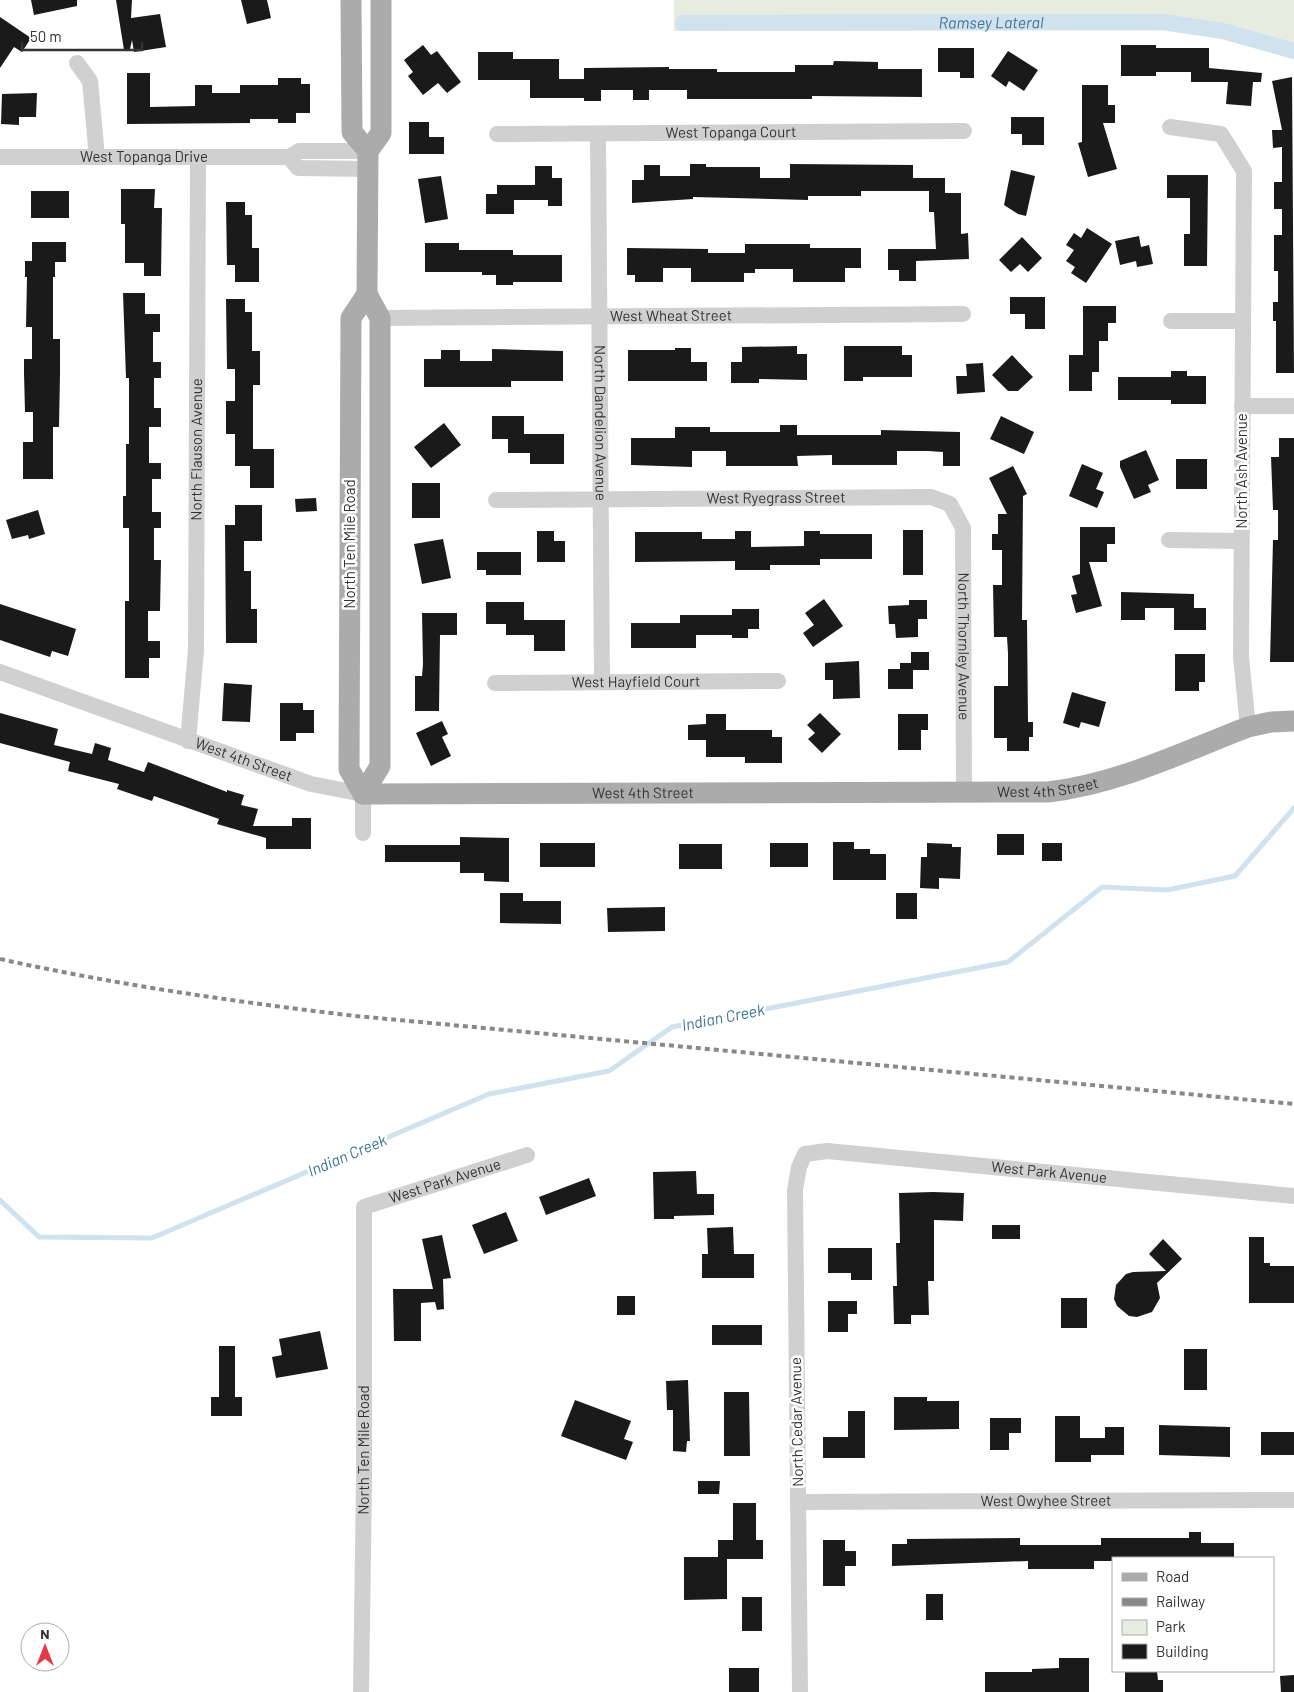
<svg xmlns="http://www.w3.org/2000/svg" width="1294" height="1692" viewBox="0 0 1294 1692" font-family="Barlow,sans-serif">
  <rect width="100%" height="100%" fill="#fff"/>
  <!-- green -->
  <path fill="#e6ecdf" d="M674 0H1294V59L1189 30 674 31Z"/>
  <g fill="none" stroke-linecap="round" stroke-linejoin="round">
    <!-- stream -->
    <path stroke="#cfe2ee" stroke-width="5" d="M0 1200 39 1237 152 1238 489 1094 609 1071 672 1027 1008 962 1102 887 1167 890 1235 876 1294 808"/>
    <!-- canal -->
    <path stroke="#cfe2ee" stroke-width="16" id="s1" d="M683 23 1162 22 1223 31 1294 51"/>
  </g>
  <!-- building -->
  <path fill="#1a1a1a" d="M31 0H77V6L34 15Z
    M116 0H132L131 18 160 14 166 47 134 52 132 40 130 49 124 50Z
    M241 0H267L271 18 247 24Z
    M0 17 31 38 22 52 14 47 0 68Z
    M423 45 431 55 437 51 461 82 447 93 438 83 423 95 408 76 413 72 404 60Z
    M1121 45H1156V48H1209V68L1262 73 1261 82H1253L1251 106 1226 104 1228 82H1191V72H1156V76H1121Z
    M938 48H974V78H960V72H938Z
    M1008 51 1038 70 1024 91 1009 81 1006 87 991 76Z
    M478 52H513V59H559V79H584V68L669 67V69H717V72H795V65H833L834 61 878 62V69H922V97L812 96V99H687V90H649V100H633V90H601V101H584V98H530V80H478Z
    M127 73H150V107L195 106V85H212V93H240V85H278V78H301V84H310V113H296V123H278V119H250V123L127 124Z
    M1292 77 1294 373H1276V321H1273V302H1278V271H1274V235H1282V209H1274V182H1282V147L1273 148 1272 130H1282L1272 81Z
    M1082 85H1108V105H1115V123H1103L1117 169 1088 177 1078 143 1082 142Z
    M37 93 36 117H19V125L1 124 2 94Z
    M1011 117H1044V145H1022V134H1011Z
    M409 122H429V137H444V154H409Z
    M690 164H706V167H760V178H790V164L913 165V178H945V193H961V234L968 233 969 259 916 261V281H899V270H888V249H936L934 212H929V191H861V196H808V200L693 197V199L632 203V180H644V165H660V176H690Z
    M535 166H552V178H562V206H548V200H514V214H486V194H497V185H535Z
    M1011 170 1035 176 1026 216 1018 214 1004 205Z
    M1167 175H1208L1207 266H1184V234H1190V198H1167Z
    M441 176 448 219 425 223 418 179Z
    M121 189H155L154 208H162L161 276H144V263H125V224H121Z
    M31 191H69V218H31Z
    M226 202H245V215H252V248H259V282H235V265H227Z
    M1087 228 1112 244 1086 283 1071 273 1075 267 1066 261 1074 250 1066 245 1074 233 1081 238Z
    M1139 236 1141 247 1149 245 1153 264 1137 267 1136 261 1120 265 1115 241Z
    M1022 237 1042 258 1028 272 1020 264 1011 272 999 260Z
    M32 242H66V262H55V277H53V339H60V373L59 427H53V479H23V442H33V412H25L24 373V359H32V327H26L27 277H25V261H32Z
    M425 243H459V250H513V255H562V282H513V285H496V275H482V272H425Z
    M745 244H810V248H861V268H845V282H793V269H755V273H744V282H691V268H663V282H635V275H627V248L708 249V253H745Z
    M123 293H145V314H160V332H153V362H161V378H154V408H161V427H149V463H161V479H152V512H161V528H154V560H161L160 611H148V641H160V658H149V678H125V601H129V528H123V496H126V444H129V378H126Z
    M1010 297H1045V329H1025V314H1010Z
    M226 299H245V312H252V351H260V385H253V449H274V488H250V466H235V434H226V401H235V369H227Z
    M1083 306H1116V323H1108V341H1099V372H1092V391H1069V355H1083Z
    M797 346V354H807V380L759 379V383H731V362H742V347Z
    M844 346H902V355H912V377H863V381H844Z
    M675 348H691V362H707V381H628V350H675Z
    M492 349 563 351V381H511V387H424V359H441V350H460V361H492Z
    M1012 355 1033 377 1018 391H1008L992 375Z
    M983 363 985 392 957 394 956 376H967L966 364Z
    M1171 371H1187V376H1206V404H1171V400H1118V377H1171Z
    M492 416H524V434H564V464H530V453H508V439H492Z
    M1001 416 1034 432 1024 454 990 439Z
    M444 423 461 445 431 468 414 447Z
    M780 425H797V435H881V430L960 432V466H943V452L928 451H897V465H832V455L797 456 798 466H726V451H692V467L631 465V438H675V427H710V432H780Z
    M1279 438H1294V662H1270L1273 540H1278V510H1273L1271 457H1279Z
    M1146 450 1159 480 1148 485 1151 492 1134 499 1120 467V461Z
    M1176 459H1207V489H1176Z
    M1082 464 1103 473 1096 489 1104 492 1097 508 1069 496Z
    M1013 466 1027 494 1023 496 1022 620H1027L1028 722H1033V737H1029V751H1007V738H994V686H1008V653L1007 637H994L993 585H1002V550H992V534H998V514H1007L989 478Z
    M412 483H440V518H412Z
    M316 498 317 511 296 512 295 499Z
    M235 505H262V541H244V571H251V609H257V643H226L225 525H235Z
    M38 510 45 534 29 539 28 535 12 539 6 520Z
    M1080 527H1115V544H1107V562H1089L1102 606 1076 613 1071 595 1077 594 1072 576 1080 574Z
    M903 530H923V575H903Z
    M537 531H554V541H565V562H537Z
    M735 531H751V547L804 546V531H820V534H872V559H820V565H770V570H735V561L635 562V532H702V539H735Z
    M443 539 451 578 422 584 414 544Z
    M477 552H521V575H486V570H477Z
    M1121 592 1194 594V608H1206V630H1174V608H1145V620H1121Z
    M824 599 843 626 813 647 803 633 814 625 805 613Z
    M909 600H927V619H918V637L896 638 895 624H889L888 606 909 605Z
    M486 602H524V620H565V651H534V635H506V624H486Z
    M0 604 76 629 68 656 52 651 50 657 0 640Z
    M732 609H759V629H748V638H732V635H696V648H631V623H680V615H732Z
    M422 613H457V635H440L439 711H415V676H422L423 664Z
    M911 652H929V670H913V689H888V669H900V663H911Z
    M1175 654H1205V682H1199V691H1175Z
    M859 661 860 698 833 699V680H825V663Z
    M224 683 252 685 250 722 222 721Z
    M1072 692 1106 702 1099 727 1081 722 1079 728 1063 723Z
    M280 703H303V710H314V733H296V741H280Z
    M0 713 58 729 54 745 92 754 95 743 111 748 108 760 144 772 148 762 227 792V790L244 795 241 805 258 809 253 826H292V818H311V849H266V838L217 824 219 819 154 796 152 801 117 789 119 784 68 771 70 762 0 743Z
    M820 713 841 734 822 753 808 739 815 733 807 725Z
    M706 714H726V730H772V737H782V763H745V757H706V740H688V725L706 724Z
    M898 714H928V730H921V750H898Z
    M442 721 448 734 442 737 451 756 431 766 416 733Z
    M997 834H1024V855H997Z
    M460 837 509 838V882L484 881V873H460V862H385V845H460Z
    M833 842H854V849H870V854H886V880H833Z
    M540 843H595V867H540Z
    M770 843H808V867H770Z
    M927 843 952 844V847H961L960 879 939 878V889L920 888 921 857H927Z
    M1042 843H1062V861H1042Z
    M679 844H722V869H679Z
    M500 893H523V901H561V924L500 923Z
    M896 893H917V919H896Z
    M665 907V931L608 932 607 908Z
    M696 1171 697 1194H714V1215L674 1216V1219H654L653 1172Z
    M589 1178 596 1196 546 1215 539 1197Z
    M933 1192 964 1193 963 1221 934 1220V1281H928L929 1315H911V1324H894L893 1286H897L896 1243H900L899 1193Z
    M506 1212 518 1241 484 1254 472 1225Z
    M992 1225H1020V1239H992Z
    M733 1227 734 1254H754V1278H702V1254H708L707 1228Z
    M442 1235 451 1278 443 1279 444 1309 437 1310 435 1302 421 1303V1341H394L393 1289H433L422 1239Z
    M1249 1237H1264V1263H1270V1266H1294V1303H1249Z
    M1163 1239 1182 1259 1157 1283 1160 1298 1152 1312 1137 1317 1129 1316 1117 1306 1114 1299 1116 1285 1126 1274 1133 1272 1166 1271 1149 1254Z
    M828 1248H872V1280H851V1273H828Z
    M617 1296H635V1315H617Z
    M1061 1298H1087V1328H1061Z
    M828 1301H857V1314H848V1332H828Z
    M712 1325H762V1345H712Z
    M320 1331 328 1369 276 1378 272 1357 282 1355 279 1339Z
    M219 1346H235V1397H242V1416H211V1397H219Z
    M1184 1349H1207V1390H1184Z
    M688 1380 690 1441H687L686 1452 673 1451V1410H667L666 1381Z
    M724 1392H749L750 1456H724Z
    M894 1397H927V1401H959V1429L894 1430Z
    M575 1400 631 1421 624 1439 633 1442 626 1460 561 1436Z
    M848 1411H865V1458H823V1437H848Z
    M1055 1416H1080V1438H1105V1427H1124V1455H1091V1462H1055Z
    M990 1418H1021V1433H1009V1450H990Z
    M1159 1425 1230 1427V1457L1159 1455Z
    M1261 1432H1294V1455H1261Z
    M698 1481H720L719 1494H698Z
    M733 1503H756V1540H763V1559H727V1599L684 1600V1557H718V1540H733Z
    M1189 1532H1201V1543H1234V1558H1113V1561H1094V1569H1028V1561L892 1566V1544H907V1539L1020 1538V1545H1101V1538H1189Z
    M823 1540H845V1551H856V1566H845V1586H823Z
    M926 1594H943V1620H926Z
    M742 1597H762V1631H742Z
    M1059 1658H1089V1692H985V1672H1032V1669L1059 1668Z
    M729 1668H759V1692H729Z
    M1125 1671H1157L1158 1680H1163V1692H1125Z
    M1294 1675V1692H1281L1280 1676Z"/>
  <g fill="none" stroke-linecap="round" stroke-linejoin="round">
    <!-- minor -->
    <g stroke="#d0d0d0" stroke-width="16">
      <path d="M77 63 90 81 97 157"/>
      <path d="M1170 127 1221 134 1244 171 1241 657 1248 727"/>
      <path id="s2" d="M497 134 964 131"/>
      <path id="s3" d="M598 134 602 682"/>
      <path d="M368 151H299L289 157 298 168 368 169"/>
      <path id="s4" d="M0 157H289"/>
      <path id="s5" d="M380 318 963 314"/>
      <path d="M1171 321H1243"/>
      <path d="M1242 406H1294"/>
      <path id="s6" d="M496 500 931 497 950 504 963 528 964 794"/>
      <path d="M1169 540 1241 541"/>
      <path id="s7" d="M0 672 311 784 363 794V833"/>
      <path id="s8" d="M495 683 778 681"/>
      <path id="s9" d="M188 741 196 650 198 157"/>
      <path id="s10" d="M798 1502 1294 1500"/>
      <path id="s11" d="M361 1692 364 1483V1207L527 1155"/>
      <path id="s12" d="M800 1692 795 1190 799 1167 805 1154 827 1151 1294 1196"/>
    </g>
    <!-- major -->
    <g stroke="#ababab" stroke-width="21">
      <path d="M351 0 352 132 368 151"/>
      <path d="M367 294 380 318V766L363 794 349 769 351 318Z"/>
      <path d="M367 294 368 151 381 133V0"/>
      <path id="s13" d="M363 794 1048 792C1118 784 1183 752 1248 727L1271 722 1294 721"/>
    </g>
    <!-- rail -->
    <path stroke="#888" stroke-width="4" stroke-dasharray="5 4" stroke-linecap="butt" d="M0 959C118 985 236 1002 356 1016L1294 1104"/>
  </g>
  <g text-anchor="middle" stroke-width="5" stroke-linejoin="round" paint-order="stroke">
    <!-- street labels -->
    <g font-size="15" fill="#333" stroke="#fff">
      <text dy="5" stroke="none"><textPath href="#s2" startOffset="234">West Topanga Court</textPath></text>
      <text dy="5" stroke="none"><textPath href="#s4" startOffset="144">West Topanga Drive</textPath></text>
      <text dy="5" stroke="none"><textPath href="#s5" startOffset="291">West Wheat Street</textPath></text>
      <text dy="5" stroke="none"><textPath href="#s3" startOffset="289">North Dandelion Avenue</textPath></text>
      <text dy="5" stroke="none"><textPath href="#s9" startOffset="292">North Flauson Avenue</textPath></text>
      <text transform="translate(1242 471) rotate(-90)" y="5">North Ash Avenue</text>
      <text dy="5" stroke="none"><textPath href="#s6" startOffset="280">West Ryegrass Street</textPath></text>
      <text transform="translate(350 544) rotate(-90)" y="5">North Ten Mile Road</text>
      <text dy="5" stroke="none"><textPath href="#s6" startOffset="601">North Thornley Avenue</textPath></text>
      <text dy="5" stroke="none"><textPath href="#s8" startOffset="141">West Hayfield Court</textPath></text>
      <text dy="5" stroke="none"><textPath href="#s7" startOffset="259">West 4th Street</textPath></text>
      <text dy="5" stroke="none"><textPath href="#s13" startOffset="685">West 4th Street</textPath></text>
      <text dy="5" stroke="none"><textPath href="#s13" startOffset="280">West 4th Street</textPath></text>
      <text dy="5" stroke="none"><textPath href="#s12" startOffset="785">West Park Avenue</textPath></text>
      <text dy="5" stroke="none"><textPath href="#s11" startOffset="570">West Park Avenue</textPath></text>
      <text transform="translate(797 1422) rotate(-91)" y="5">North Cedar Avenue</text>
      <text dy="5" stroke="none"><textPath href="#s11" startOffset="242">North Ten Mile Road</textPath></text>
      <text dy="5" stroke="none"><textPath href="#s10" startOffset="248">West Owyhee Street</textPath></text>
    </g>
    <!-- water labels -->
    <g font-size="16" font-style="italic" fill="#3f7597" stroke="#fff">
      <text dy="6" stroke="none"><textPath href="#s1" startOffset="308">Ramsey Lateral</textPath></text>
      <text transform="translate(723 1017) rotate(-11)" y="6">Indian Creek</text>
      <text transform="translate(347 1155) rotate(-23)" y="6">Indian Creek</text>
    </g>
  </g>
  <!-- legend -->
  <rect x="1112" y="1557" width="162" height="115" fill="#ffffff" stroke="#adadad"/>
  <rect x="1122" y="1573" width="25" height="8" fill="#ababab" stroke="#adadad"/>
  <text x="1156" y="1582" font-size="15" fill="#333333">Road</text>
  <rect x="1122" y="1598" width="25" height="8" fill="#888888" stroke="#adadad"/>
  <text x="1156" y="1607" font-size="15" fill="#333333">Railway</text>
  <rect x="1122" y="1620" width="25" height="15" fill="#e6ecdf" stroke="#adadad"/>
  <text x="1156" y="1632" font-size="15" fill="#333333">Park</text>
  <rect x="1122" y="1644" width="25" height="15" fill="#1a1a1a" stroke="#adadad"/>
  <text x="1156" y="1657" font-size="15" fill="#333333">Building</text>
  <!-- north arrow -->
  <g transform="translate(45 1647)"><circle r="24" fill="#ffffff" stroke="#adadad"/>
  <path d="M0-4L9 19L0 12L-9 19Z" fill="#e63946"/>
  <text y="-8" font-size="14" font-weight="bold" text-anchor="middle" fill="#333333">N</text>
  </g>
  <!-- scale -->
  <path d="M22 42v8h120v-8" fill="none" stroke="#333333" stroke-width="2.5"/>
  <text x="30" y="42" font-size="15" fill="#333333" stroke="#ffffff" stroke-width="4" paint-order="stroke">50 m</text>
</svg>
